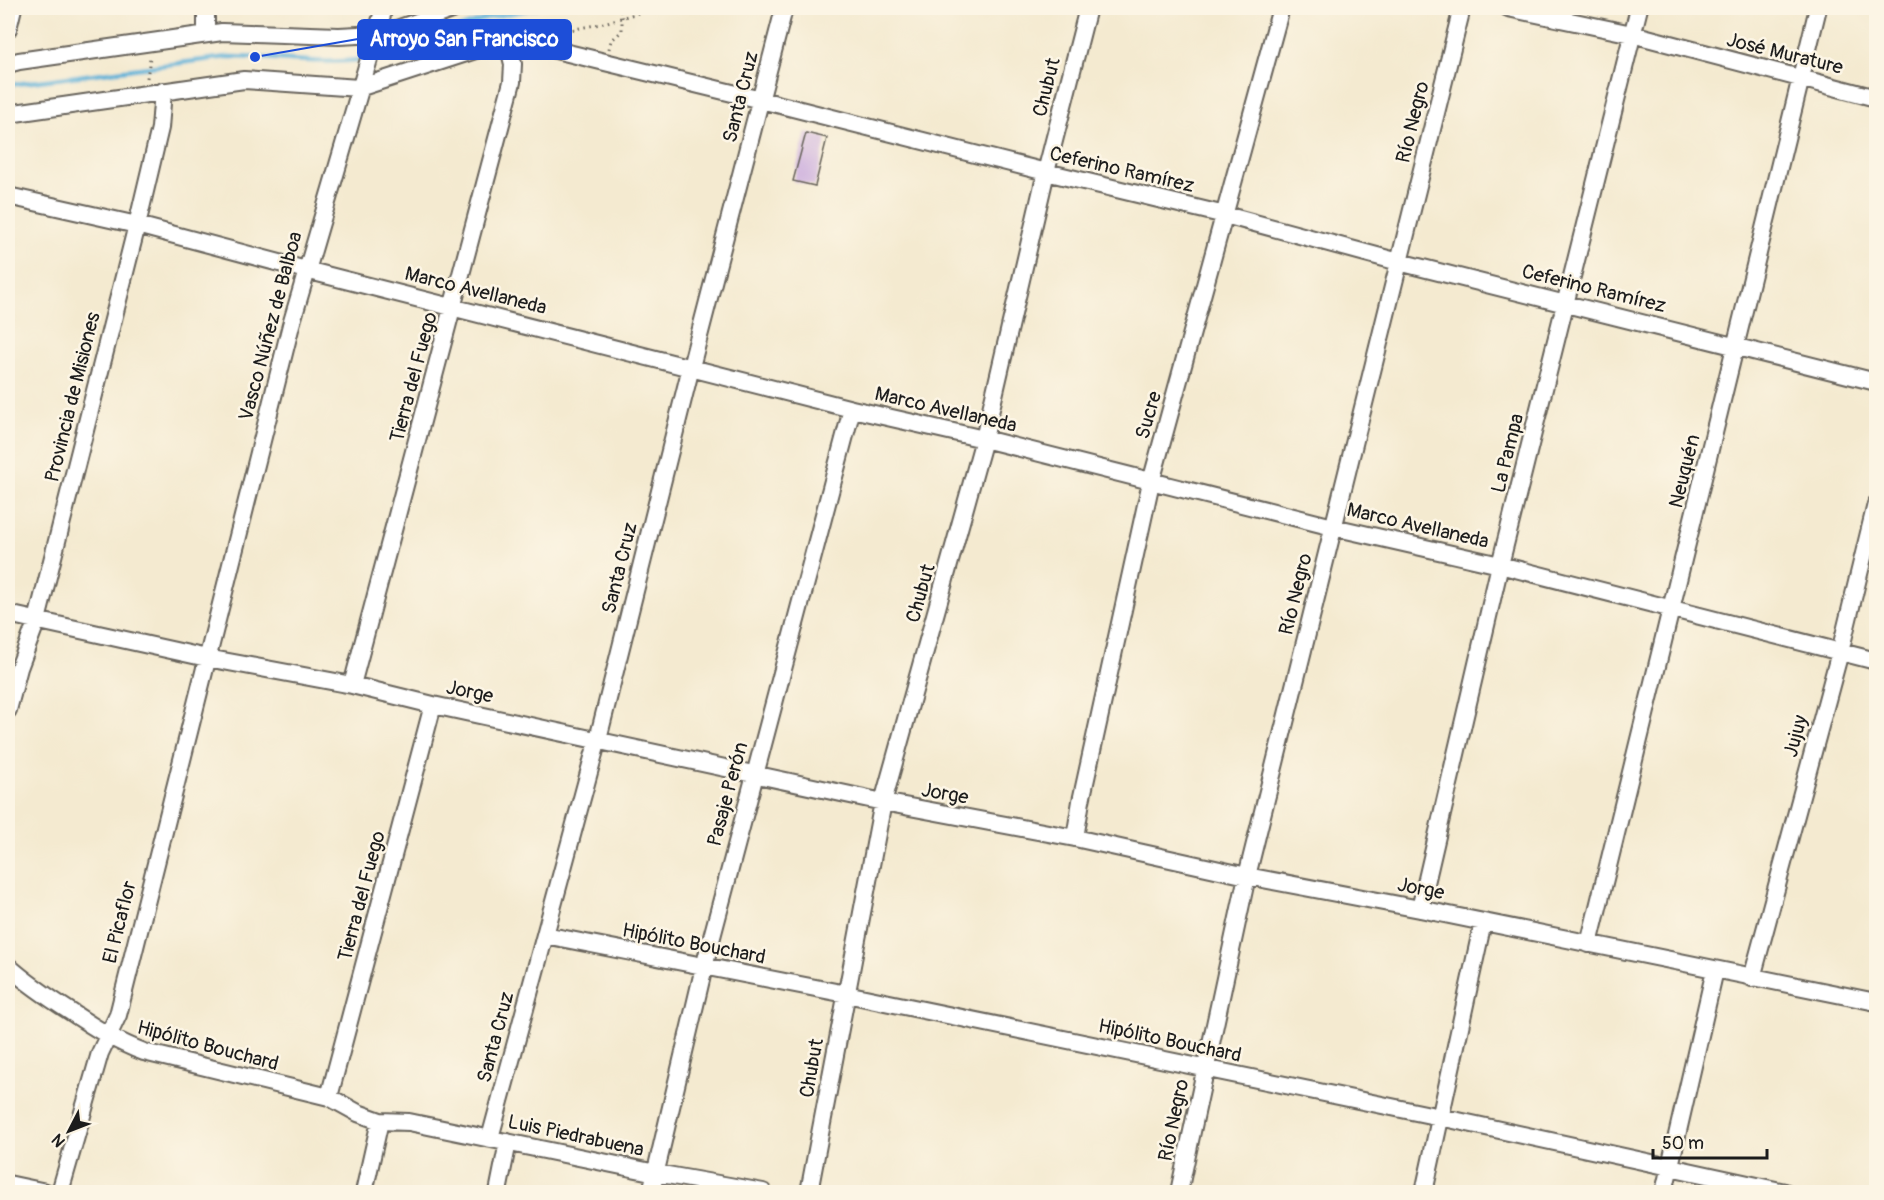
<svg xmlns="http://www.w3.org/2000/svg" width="1884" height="1200" viewBox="0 0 1884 1200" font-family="Pangolin,sans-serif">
  <rect width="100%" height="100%" fill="#fcf5e5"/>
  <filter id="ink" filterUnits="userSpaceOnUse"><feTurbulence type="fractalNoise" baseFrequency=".0167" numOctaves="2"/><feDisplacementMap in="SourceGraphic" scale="12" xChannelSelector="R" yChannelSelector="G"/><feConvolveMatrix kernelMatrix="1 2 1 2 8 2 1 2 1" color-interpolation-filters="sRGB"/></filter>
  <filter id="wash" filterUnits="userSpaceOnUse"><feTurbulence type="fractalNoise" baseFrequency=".008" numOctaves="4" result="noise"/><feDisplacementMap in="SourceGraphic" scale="24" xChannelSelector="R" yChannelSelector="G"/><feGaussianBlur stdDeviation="1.35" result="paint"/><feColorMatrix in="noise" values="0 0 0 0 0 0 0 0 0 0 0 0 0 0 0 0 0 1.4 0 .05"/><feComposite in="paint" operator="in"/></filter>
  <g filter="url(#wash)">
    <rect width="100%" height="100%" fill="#f4ead0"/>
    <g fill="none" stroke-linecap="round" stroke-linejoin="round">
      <!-- stream -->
      <path stroke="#5cb1d8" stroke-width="4.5" d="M374 58 487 18 537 8
        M8 85 227 57C273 56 319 66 365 59"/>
    </g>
    <g id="blocks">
      <!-- building -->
      <path fill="#c9aade" d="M806 133 827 138 815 186 793 181Z"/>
    </g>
  </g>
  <g filter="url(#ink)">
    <use href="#blocks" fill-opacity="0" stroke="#68645b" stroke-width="1.5"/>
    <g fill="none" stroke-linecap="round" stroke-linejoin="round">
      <defs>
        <path id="lane" d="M917 9 918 8"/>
        <path id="street" d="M206 8V34
          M1508 8 1632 34 1876 98
          M8 29 13 8
          M8 64 19 61 222 32 339 36 377 34 391 31 457 8
          M8 114 244 80 359 88 488 46 508 44 535 45 761 100 1046 172 1225 215 1399 262 1876 382
          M8 196 137 225 306 270 852 409 984 439 1333 527 1500 565 1876 661
          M8 614 207 658 352 685 433 705 883 802 1075 838 1247 876 1420 909 1876 1002
          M352 685 512 82 513 64 508 44
          M8 710 19 668 37 620 137 225 160 128 163 91
          M1075 838 1081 801 1151 482 1281 8
          M1420 909 1500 565 1639 8
          M545 935 846 994 1440 1117 1785 1192
          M1589 944 1818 8
          M8 966C27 983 49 998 71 1012 95 1028 117 1042 144 1052L329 1097 358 1113 380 1121 409 1122 656 1173 763 1192
          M1752 978 1840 652 1876 504
          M329 1097 433 705
          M490 1138 598 739 691 367 783 13 786 8
          M8 1184 46 1192
          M60 1192 100 1053 118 1015 291 325 384 8
          M364 1192 380 1121
          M498 1192 508 1142
          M651 1192 704 967 852 409
          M809 1192 883 802 984 439 1046 172 1088 8
          M1179 1192 1247 876 1462 8
          M1424 1192 1483 922
          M1664 1192 1715 970"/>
      </defs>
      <!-- lane casing -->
      <use href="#lane" stroke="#68645b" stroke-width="11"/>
      <!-- street casing -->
      <use href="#street" stroke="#68645b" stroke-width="20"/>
      <!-- path -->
      <path stroke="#68645b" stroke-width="3" stroke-dasharray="1.5 4.5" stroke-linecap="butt" d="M555 33 600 24 655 8
        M609 49 611 41 622 31V18L620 8
        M147 78 150 58"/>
      <!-- lane -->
      <use href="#lane" stroke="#fff" stroke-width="8"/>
      <!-- street -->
      <use href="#street" stroke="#fff" stroke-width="16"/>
    </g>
  </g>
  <g text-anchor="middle" stroke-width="5" stroke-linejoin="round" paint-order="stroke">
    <!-- street labels -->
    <g font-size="20" fill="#1c1c1c" stroke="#fcf5e5">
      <text transform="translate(1785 53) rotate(14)" y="7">José Murature</text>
      <text transform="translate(1046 87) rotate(-76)" y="7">Chubut</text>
      <text transform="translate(740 97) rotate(-76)" y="7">Santa Cruz</text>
      <text transform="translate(1412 122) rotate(-76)" y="7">Río Negro</text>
      <text transform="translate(1122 169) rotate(13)" y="7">Ceferino Ramírez</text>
      <text transform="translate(1594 288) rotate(14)" y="7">Ceferino Ramírez</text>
      <text transform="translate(476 290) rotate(14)" y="7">Marco Avellaneda</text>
      <text transform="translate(270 326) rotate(-75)" y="7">Vasco Núñez de Balboa</text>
      <text transform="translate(413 377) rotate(-75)" y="7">Tierra del Fuego</text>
      <text transform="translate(72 397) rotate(-76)" y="7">Provincia de Misiones</text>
      <text transform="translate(946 409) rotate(13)" y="7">Marco Avellaneda</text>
      <text transform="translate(1148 415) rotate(-74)" y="7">Sucre</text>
      <text transform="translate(1507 453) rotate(-76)" y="7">La Pampa</text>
      <text transform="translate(1684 471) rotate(-76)" y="7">Neuquén</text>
      <text transform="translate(1418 525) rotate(13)" y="7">Marco Avellaneda</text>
      <text transform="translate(619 568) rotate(-76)" y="7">Santa Cruz</text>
      <text transform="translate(920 593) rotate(-74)" y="7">Chubut</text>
      <text transform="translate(1295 594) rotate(-76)" y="7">Río Negro</text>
      <text transform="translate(470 691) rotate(12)" y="7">Jorge</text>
      <text transform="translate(1795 736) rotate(-75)" y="7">Jujuy</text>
      <text transform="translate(945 793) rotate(10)" y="7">Jorge</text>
      <text transform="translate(727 794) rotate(-75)" y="7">Pasaje Perón</text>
      <text transform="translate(1421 888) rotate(11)" y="7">Jorge</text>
      <text transform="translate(361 896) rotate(-75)" y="7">Tierra del Fuego</text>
      <text transform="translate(119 922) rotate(-76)" y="7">El Picaflor</text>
      <text transform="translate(694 943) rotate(11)" y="7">Hipólito Bouchard</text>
      <text transform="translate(495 1037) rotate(-75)" y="7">Santa Cruz</text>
      <text transform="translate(1170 1040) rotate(12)" y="7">Hipólito Bouchard</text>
      <text transform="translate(208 1045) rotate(15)" y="7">Hipólito Bouchard</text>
      <text transform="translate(811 1068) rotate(-80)" y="7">Chubut</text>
      <text transform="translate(1173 1120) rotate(-78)" y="7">Río Negro</text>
      <text transform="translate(576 1135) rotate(12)" y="7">Luis Piedrabuena</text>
    </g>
  </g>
  <!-- callouts -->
  <path fill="none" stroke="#1d4ed8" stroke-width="2" d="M255 57L358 39"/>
  <circle fill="#1d4ed8" stroke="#fcf5e5" stroke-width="2" cx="255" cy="57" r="6"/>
  <rect fill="#1d4ed8" stroke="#1d4ed8" stroke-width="2" x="358" y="20" width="213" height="39" rx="6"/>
  <g font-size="21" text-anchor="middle" font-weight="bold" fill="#fff">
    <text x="464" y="46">Arroyo San Francisco</text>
  </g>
  <!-- margin -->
  <rect width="1884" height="1200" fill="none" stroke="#fcf5e5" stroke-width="30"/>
  <!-- north arrow -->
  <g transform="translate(69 1131) rotate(228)" stroke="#fcf5e5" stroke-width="4.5" paint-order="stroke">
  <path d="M0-4.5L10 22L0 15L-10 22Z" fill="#1c1c1c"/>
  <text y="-9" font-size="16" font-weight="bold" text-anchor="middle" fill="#1c1c1c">N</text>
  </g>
  <!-- scale -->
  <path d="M1653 1149v9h114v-9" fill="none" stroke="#1c1c1c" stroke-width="3"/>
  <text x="1662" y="1149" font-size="18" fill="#1c1c1c" stroke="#fcf5e5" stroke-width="4.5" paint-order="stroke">50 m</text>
</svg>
